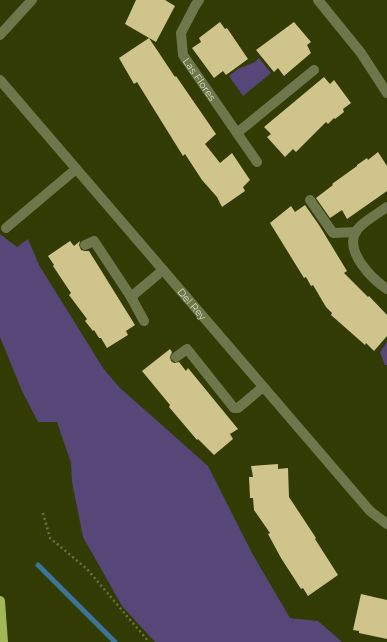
<svg xmlns="http://www.w3.org/2000/svg" width="387" height="642" viewBox="0 0 387 642" font-family="Montserrat,sans-serif">
  <rect width="100%" height="100%" fill="#323b03"/>
  <!-- green -->
  <path fill="#574678" d="M259 58 271 73 243 96 229 76 238 69 255 62Z
    M0 234 17 247 28 239 39 265 103 368 119 387 208 466 252 553 290 618 318 621 342 642H155L122 606 83 537 72 482 71 463 57 422H38L22 391 0 337Z
    M387 342V365H385L380 352Z"/>
  <g fill="none" stroke-linecap="round" stroke-linejoin="round">
    <!-- stream -->
    <path stroke="#3b759a" stroke-width="5" d="M38 565 115 642"/>
  </g>
  <!-- building -->
  <path fill="#cfc48c" d="M136 0H165L175 6 156 42 125 24Z
    M220 22 225 29 227 28 248 59 226 75 223 71 214 78 192 48 201 42 199 38Z
    M294 22 311 42 307 45 311 53 284 76 278 68 274 72 256 50Z
    M149 38 175 77 176 76 216 134 205 144 220 163 232 153 250 180 243 187 245 191 222 207 217 197 202 180 185 154 183 156 137 82 134 84 119 58Z
    M324 77 330 84 334 80 351 103 343 109 344 112 335 119 334 118 328 124 326 122 296 152 293 149 285 157 267 137 271 134 264 127Z
    M378 152 387 166V191L347 219 342 210 330 218 316 198 333 185 332 184 357 166V165L367 158 368 160Z
    M305 205 319 225 347 271 344 273 368 297 369 296 387 315V336L374 351 366 343 365 345 331 315 332 313 326 307 313 285 311 286 306 277 304 278 270 223 291 206 295 212Z
    M70 241 74 246 80 241 79 245 81 250 85 251H89L135 325 126 331 128 335 107 348 101 338H99L94 330 93 331 85 321 87 319 69 295 71 293 53 266 54 265 48 256Z
    M170 349 172 352 170 357 171 361 174 363 179 362 186 371 188 368 238 429 230 434 233 439 214 455 198 439 197 440 169 407 170 405 142 371Z
    M278 464V469L288 468 289 497 316 538 315 539 338 575 308 596 303 588 301 589 281 558 268 534 270 533 254 510 253 498H250L249 477H253L251 466Z
    M361 594 387 600V639L359 633V631L353 630Z"/>
  <g fill="none" stroke-linecap="round" stroke-linejoin="round">
    <!-- path -->
    <path stroke="#6a7243" stroke-width="2.5" stroke-dasharray="2 3" stroke-linecap="butt" d="M43 513 50 538 87 569 149 642"/>
    <!-- minor -->
    <g stroke="#6d774b" stroke-width="10">
      <path id="s1" d="M199 0 195 6 181 33 183 55 257 162"/>
      <path d="M318 0 361 53 387 93"/>
      <path d="M0 35 32 0"/>
      <path id="s2" d="M0 80 370 511 387 524"/>
      <path d="M237 133 314 70"/>
      <path d="M310 200 333 233 356 232"/>
      <path d="M387 207C379 213 360 223 355 233 346 253 372 279 387 289"/>
      <path d="M6 228 76 169"/>
      <path d="M85 245 94 241 131 297 163 270"/>
      <path d="M131 297 144 321"/>
      <path d="M176 357 187 349 234 408H238L263 387"/>
    </g>
    <!-- major -->
    <path stroke="#a3b658" stroke-width="10" d="M0 601 3 642"/>
  </g>
  <g text-anchor="middle" stroke-width="4" stroke-linejoin="round" paint-order="stroke">
    <!-- street labels -->
    <g font-size="10" fill="#d5dcc0" stroke="#293008">
      <text dy="4" stroke="none"><textPath href="#s1" startOffset="89">Las Flores</textPath></text>
      <text dy="4" stroke="none"><textPath href="#s2" startOffset="295">Del Rey</textPath></text>
    </g>
  </g>
</svg>
